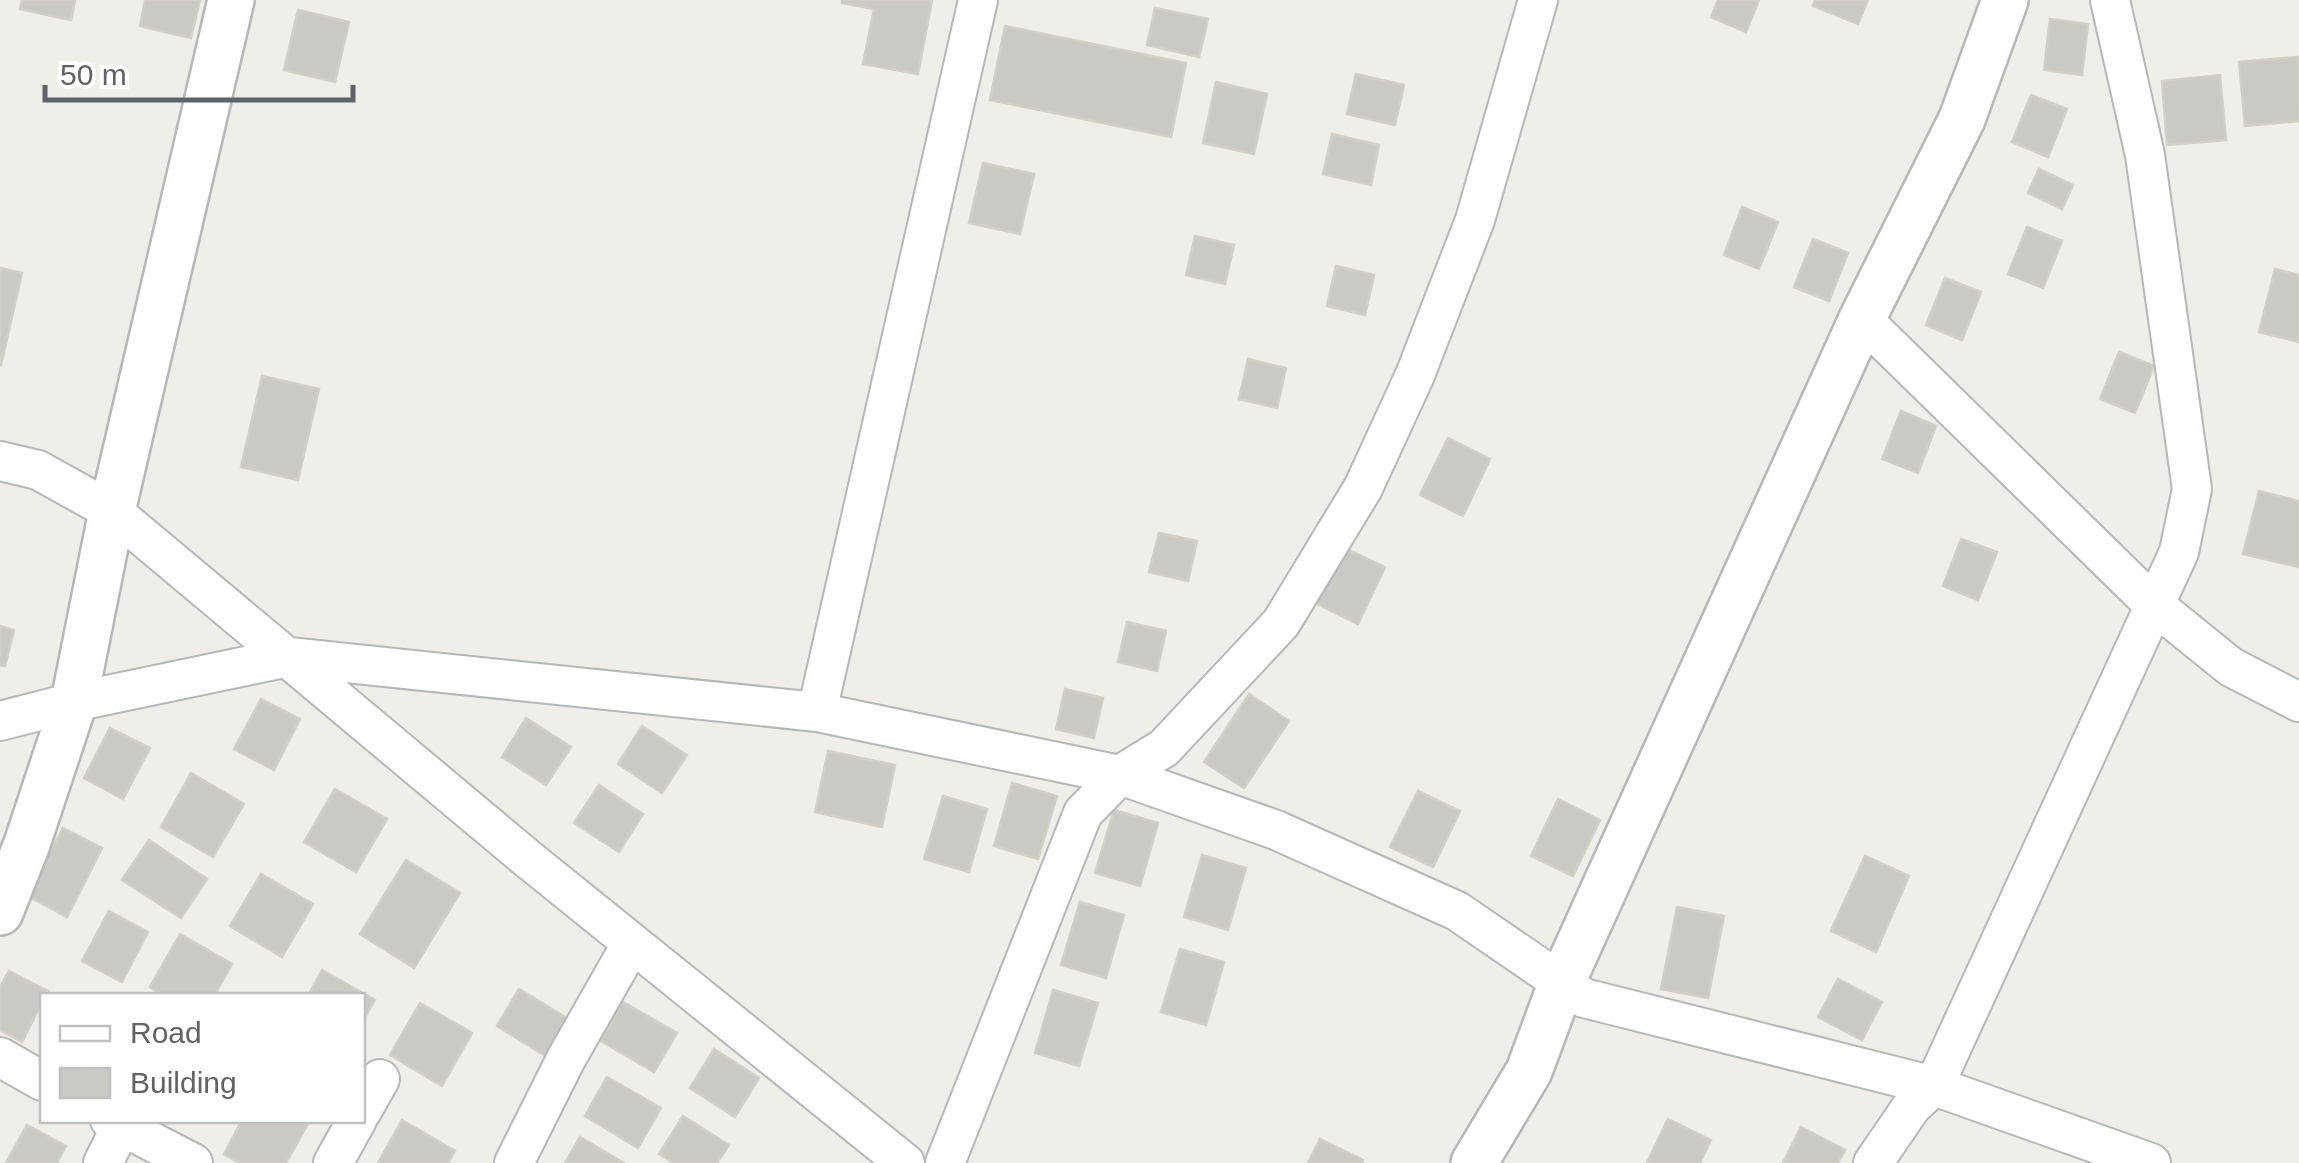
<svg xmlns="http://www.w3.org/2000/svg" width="2299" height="1163" viewBox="0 0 2299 1163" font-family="Arial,sans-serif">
  <rect width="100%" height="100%" fill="#efeee8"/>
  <!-- building -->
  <path fill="#cbc9c4" stroke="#d3cfc7" stroke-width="2.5" d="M22 0H75L71 20 20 9Z
    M145 0H200L191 38 140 26Z
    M842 0H932L918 74 863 64 874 9 842 3Z
    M1718 0H1759L1746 32 1711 17Z
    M1815 0H1868L1858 24 1813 6Z
    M1155 8 1208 19 1199 57 1147 45Z
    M298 10 349 22 335 82 284 70Z
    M2050 19 2088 24 2082 75 2044 70Z
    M1005 26 1186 63 1171 137 990 100Z
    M2298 57 2299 121 2245 126 2239 62Z
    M1356 74 1404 85 1395 125 1347 114Z
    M2220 75 2226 140 2167 145 2162 81Z
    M1216 82 1267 94 1254 154 1203 143Z
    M2031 95 2067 109 2048 157 2012 142Z
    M1332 134 1379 145 1371 185 1323 174Z
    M983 163 1034 174 1020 234 969 223Z
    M2039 169 2073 185 2062 209 2028 193Z
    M1742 207 1778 222 1759 269 1724 255Z
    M2027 227 2062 241 2043 288 2008 274Z
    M1195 236 1234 245 1225 284 1186 275Z
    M1813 239 1848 253 1829 301 1794 287Z
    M1336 266 1374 275 1365 315 1327 306Z
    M0 268 22 273 1 365 0 364Z
    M2275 269 2299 275V342L2259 332Z
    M1945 278 1981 292 1962 340 1926 325Z
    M2119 352 2154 366 2135 413 2100 399Z
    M1248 359 1286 368 1277 408 1239 399Z
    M262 376 319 389 298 480 241 467Z
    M1901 411 1936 426 1918 473 1882 459Z
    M1448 438 1490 459 1463 516 1420 495Z
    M2259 491 2299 501V567L2243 554Z
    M1159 533 1197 541 1188 581 1149 572Z
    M1961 539 1997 552 1978 600 1943 586Z
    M1342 547 1385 567 1358 624 1315 603Z
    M1127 622 1166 631 1157 671 1118 662Z
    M0 626 14 630 5 666 0 665Z
    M1065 689 1103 698 1094 738 1056 729Z
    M1249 694 1289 721 1244 788 1204 762Z
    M261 699 300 719 274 770 234 749Z
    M526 718 571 747 546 785 502 757Z
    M642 726 687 755 662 793 618 764Z
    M110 728 150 748 123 799 84 778Z
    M828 751 895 765 882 827 815 812Z
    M191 773 244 804 213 857 161 827Z
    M1012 783 1057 796 1038 859 994 846Z
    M599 785 643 814 619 852 574 823Z
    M335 789 387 819 356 872 304 842Z
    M1418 791 1460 811 1433 867 1390 847Z
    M943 796 987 809 969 872 924 859Z
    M1558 799 1600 820 1573 876 1531 856Z
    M1114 810 1158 823 1140 886 1095 873Z
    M63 828 102 848 67 917 28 896Z
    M149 840 207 879 181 918 122 880Z
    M1202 855 1246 868 1228 930 1184 917Z
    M1865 856 1909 876 1876 952 1831 931Z
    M406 860 460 893 414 968 360 934Z
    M261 874 313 904 282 957 230 926Z
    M1080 902 1124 915 1106 978 1061 965Z
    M1677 907 1724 916 1708 998 1661 989Z
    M109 911 148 932 122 982 82 961Z
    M180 934 232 964 214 996H164L150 987Z
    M1180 949 1224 962 1206 1025 1161 1012Z
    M322 970 375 1000 362 1022V996H308Z
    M9 971 48 991 42 996V1002L22 1042 0 1030V987Z
    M1838 979 1882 1002 1862 1040 1818 1017Z
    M519 989 570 1020 547 1057 497 1026Z
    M1053 990 1098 1003 1079 1066 1035 1053Z
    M623 1002 677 1033 654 1072 601 1041Z
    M420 1003 472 1033 442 1086 390 1055Z
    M714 1049 759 1078 735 1117 690 1088Z
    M607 1077 661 1108 638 1148 585 1116Z
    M683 1116 729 1145 717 1163H673L659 1154Z
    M1668 1119 1711 1140 1700 1163H1647Z
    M242 1120H310L286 1163H239L224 1154Z
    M402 1120 455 1151 448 1163H378Z
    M27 1125 66 1146 57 1163H6Z
    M1801 1127 1845 1150 1838 1163H1783Z
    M580 1137 624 1163H565Z
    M1320 1139 1363 1160 1362 1163H1308Z"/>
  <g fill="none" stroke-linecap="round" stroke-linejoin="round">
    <defs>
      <path id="minor" d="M1862 319 2153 604 2231 667 2299 702
        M0 461 38 470 112 511 528 859 905 1163
        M817 712 978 0
        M0 721 74 702 289 657 817 712 1120 775 1276 830 1457 911 1584 998 1934 1086 2151 1163
        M0 1057 42 1081
        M362 1111 380 1079
        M110 1120 193 1163
        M103 1163 121 1127
        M333 1163 357 1120
        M514 1163 566 1059 632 943
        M945 1163 1083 813 1120 775 1164 748 1281 623 1363 488 1415 375 1475 220 1538 0
        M1873 1163 1912 1106 1934 1086 2179 552 2192 489 2145 155 2110 0"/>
      <path id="tertiary" d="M0 912 27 844 74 702 112 511 231 0
        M1474 1163 1529 1071 1562 982 1862 319 1962 119 2005 0"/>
    </defs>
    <!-- minor casing -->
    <use href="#minor" stroke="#b5b7ba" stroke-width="42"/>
    <!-- tertiary casing -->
    <use href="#tertiary" stroke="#b5b7ba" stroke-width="50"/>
    <!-- minor -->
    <use href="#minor" stroke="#fff" stroke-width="38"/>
    <!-- tertiary -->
    <use href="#tertiary" stroke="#fff" stroke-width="45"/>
  </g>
  <!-- legend -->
  <rect x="40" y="993" width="325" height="130" fill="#ffffff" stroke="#bfc0c2" stroke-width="2.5"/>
  <rect x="60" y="1026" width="50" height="15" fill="#ffffff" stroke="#bfc0c2" stroke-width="2.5"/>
  <text x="130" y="1043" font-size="30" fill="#5f6266">Road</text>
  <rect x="60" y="1068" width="50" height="30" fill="#cbc9c4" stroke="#bfc0c2" stroke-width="2.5"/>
  <text x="130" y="1093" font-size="30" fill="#5f6266">Building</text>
  <!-- scale -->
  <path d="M45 85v15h308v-15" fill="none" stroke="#5f6266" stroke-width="5"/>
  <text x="60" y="85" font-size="30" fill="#5f6266" stroke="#ffffff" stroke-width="8" paint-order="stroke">50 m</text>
</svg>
